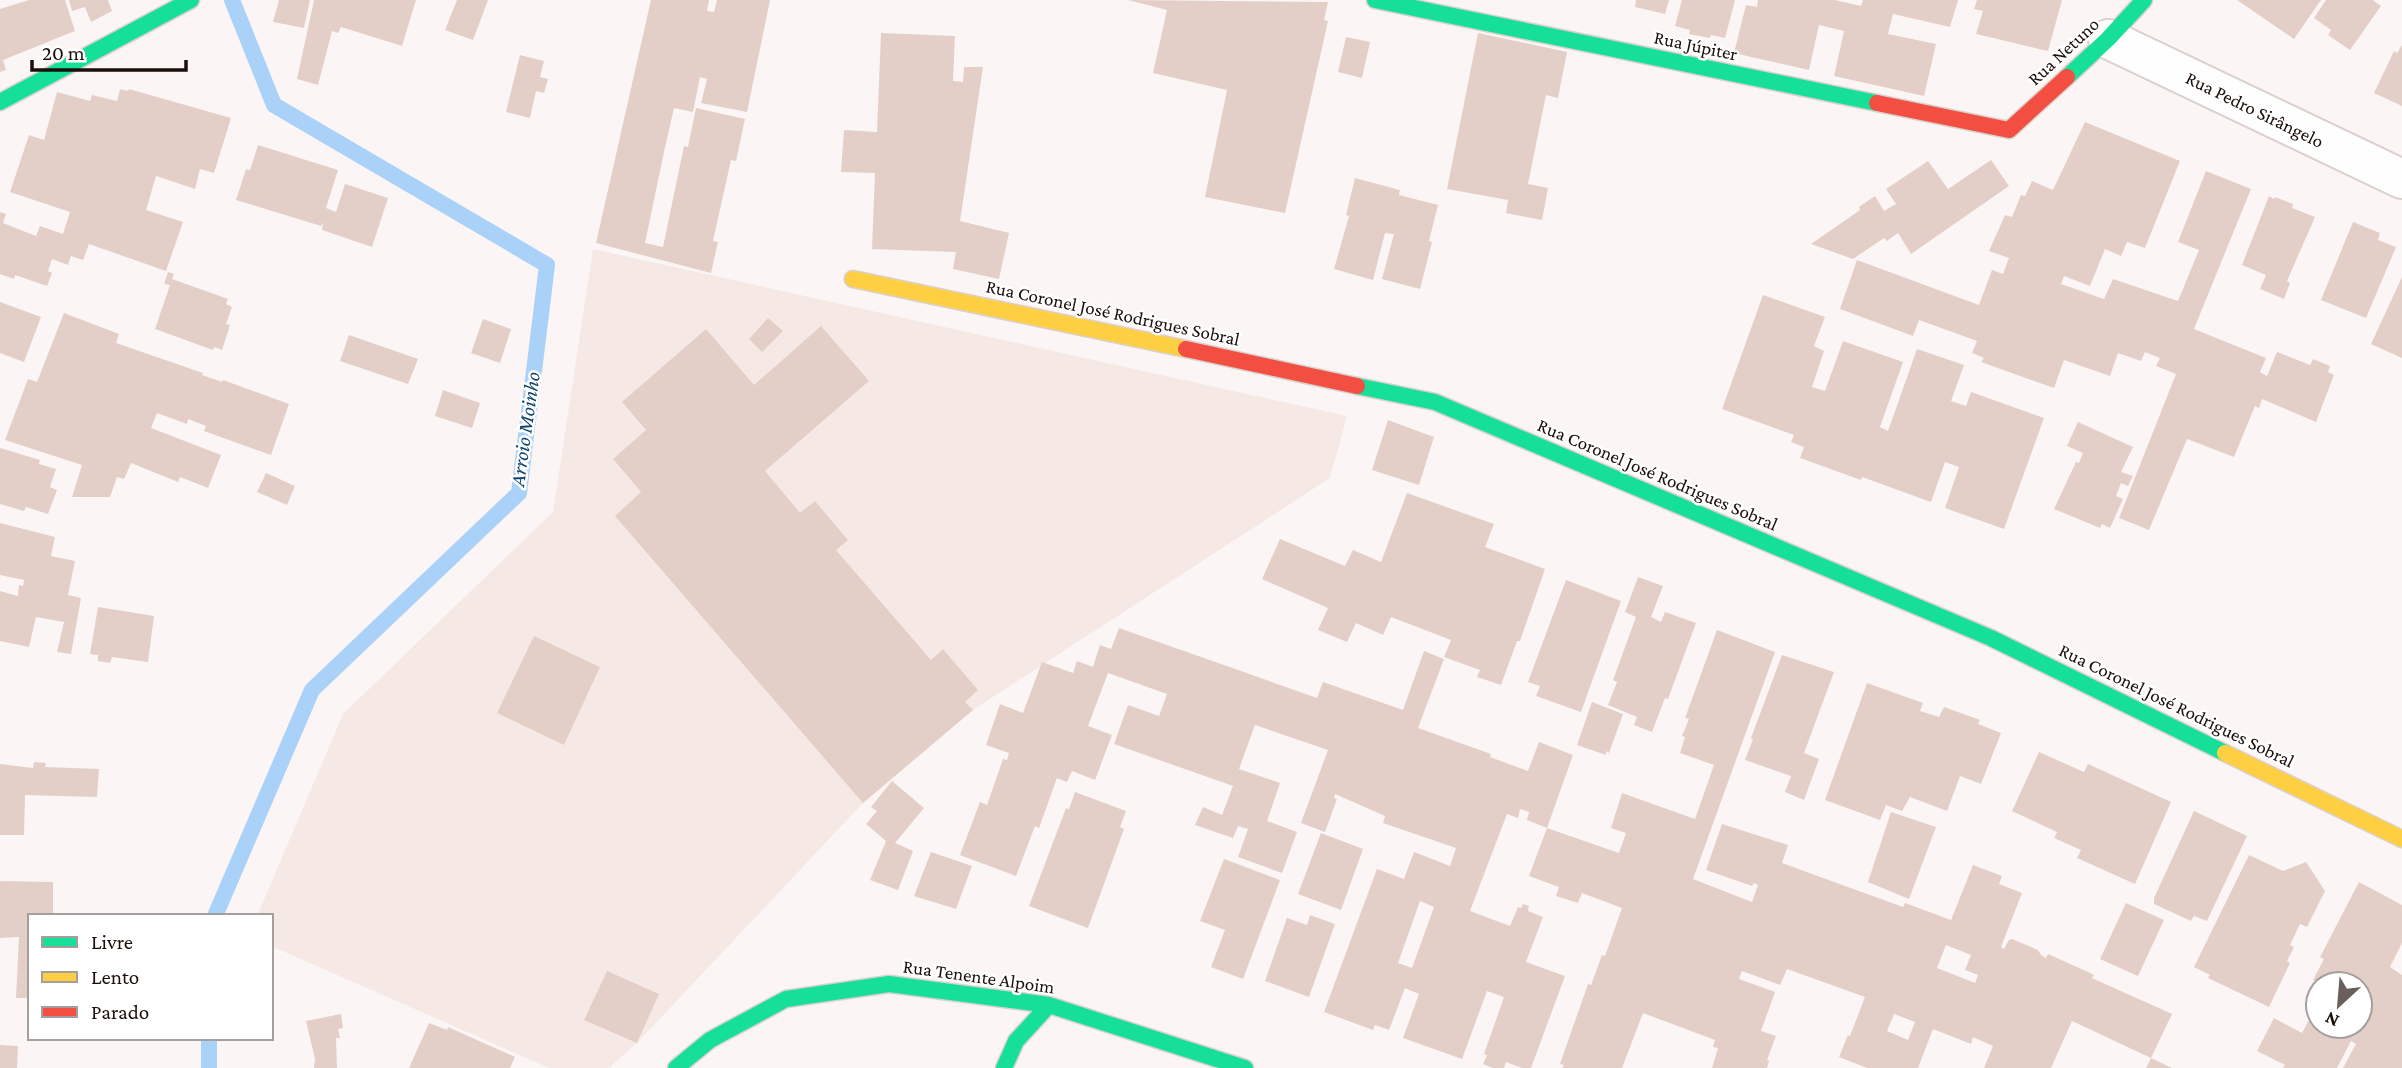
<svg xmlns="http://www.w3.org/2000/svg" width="2402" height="1068" viewBox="0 0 2402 1068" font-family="'Crimson Pro',serif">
  <rect width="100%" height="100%" fill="#fbf6f5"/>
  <!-- built -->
  <path fill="#f6e9e5" d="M593 249 1347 416 1330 478 973 710 863 803 637 1043 609 1068H549L271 946V916H257L343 714 553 512Z"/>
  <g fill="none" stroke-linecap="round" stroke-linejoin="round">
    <!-- stream -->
    <path stroke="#aad1f8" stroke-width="16" d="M215 916 312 690 519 493 547 265 274 105 232 0
      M209 1068V1038"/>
  </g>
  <!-- building -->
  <path fill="#e3cfc8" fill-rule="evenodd" d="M29 0H65L75 31 3 60 6 70 0 72V9Z
    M69 0H108L112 11 91 22 85 7 72 11Z
    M279 0H310L304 28 273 22Z
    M314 0H416L402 46 341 27 338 33 332 31 318 85 297 79Z
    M457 0H488L473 40 445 30Z
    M651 0H709L707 11 714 12 717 0H770L747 112 701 103 707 79 700 77 693 112 674 108 664 152 645 243 663 247 684 146 688 147 696 108 745 119 736 161 731 160 713 241 718 242 711 273 596 243Z
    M1128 0 1328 2 1324 20 1328 21 1285 213 1205 197 1227 90 1153 73 1167 10Z
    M1636 0H1669L1665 14 1635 7Z
    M1682 0H1735L1725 38 1711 35 1710 38 1689 34 1690 30 1675 26Z
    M1758 0H1835L1861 6 1863 0H1958L1950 27 1893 14 1888 34 1936 44 1924 96 1834 76 1844 31 1819 25 1809 70 1734 53 1746 5 1757 7Z
    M1977 0H2062L2048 51 1976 34 1983 11 1974 9Z
    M2237 0H2321L2294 39Z
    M2326 0H2373L2381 6 2350 50 2328 35 2331 30 2314 18Z
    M881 33 955 36 953 81 963 82 964 67H983L960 221 1009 233 999 279 953 269 956 252 872 249 875 173 841 172 844 130 877 132Z
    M1478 33 1567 52 1558 98 1546 95 1528 184 1548 188 1542 220 1506 213 1508 200 1447 189Z
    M1346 37 1370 42 1362 78 1338 72Z
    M2402 45V106L2374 93 2394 51 2397 53Z
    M520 55 544 61 540 77 548 79 544 93 536 91 530 118 506 112Z
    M120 89 128 91 129 89 231 118 214 173 200 169 195 189 156 176 146 210 183 222 166 271 89 244 83 260 71 256 68 265 52 259 48 271 52 273 47 286 15 275 14 279 0 274V212L6 214 3 223 36 236 40 226 63 234 70 212 10 192 29 135 44 140 57 92 90 101 92 95 117 101Z
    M2085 122 2180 161 2145 248 2127 242 2121 256 2105 249 2090 286 2064 276 2061 284 2104 299 2113 279 2178 301 2199 250 2178 242 2206 171 2251 189 2194 329 2266 358 2260 372 2267 376 2277 352 2310 365 2313 359 2330 366 2328 372 2334 375 2316 422 2262 399 2259 408 2255 406 2234 457 2187 439 2149 530 2119 518 2176 374 2156 366 2160 358 2145 352 2141 361 2118 353 2110 376 2064 360 2054 388 1981 362 1984 358 1972 353 1977 341 1919 320 1913 336 1840 309 1857 260 1979 305 1992 270 2003 274 2009 258 1989 251 2005 215 2012 217 2021 195 2025 196 2032 181 2053 190Z
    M258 145 338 170 326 208 336 212 345 184 388 198 372 247 322 230 323 222 321 226 236 200 246 169 250 170Z
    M1991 160 2009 186 1911 254 1898 233 1887 241 1884 238 1853 259 1811 244 1860 210 1859 207 1875 196 1884 211 1896 204 1886 189 1928 161 1948 189Z
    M1355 178 1400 190 1399 195 1438 205 1429 241 1432 242 1420 289 1382 279 1394 234 1385 233 1373 280 1334 269 1349 216 1346 215Z
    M2269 196 2274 199 2275 197 2293 204 2292 208 2315 217 2287 281 2290 283 2284 299 2260 289 2266 275 2242 265Z
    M2353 222 2380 233 2378 240 2396 247 2366 318 2321 300Z
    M168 272 174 274 172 279 228 299 226 304 232 307 226 324 230 325 222 350 214 347 213 350 155 329 170 285 164 284Z
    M2402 277V358L2371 344Z
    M1763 295 1825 317 1814 346 1824 351 1812 387 1825 391 1843 341 1903 362 1880 427 1888 431 1917 349 1964 365 1951 401 1966 406 1971 392 2044 418 2004 529 1945 508 1959 467 1945 462 1931 502 1862 477 1861 480 1800 458 1804 447 1791 442 1794 435 1722 409Z
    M0 302 41 317 24 362 0 353Z
    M64 313 119 334 116 343 203 373 202 375 222 382 223 380 289 404 271 455 204 431 206 426 188 419 187 424 157 413 151 428 221 455 208 488 180 477 178 482 131 463 124 479 117 477 110 497H72L82 465 5 440 28 379 37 382Z
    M768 318 783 331 762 352 749 339Z
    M483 319 511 329 500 363 471 353Z
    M821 326 869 381 765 471 800 513 815 501 848 540 836 550 931 660 943 649 978 690 965 702 973 710 863 803 615 516 641 492 613 459 646 430 622 402 706 329 754 385Z
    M349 335 418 359 408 384 340 361Z
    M443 390 480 403 472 428 435 416Z
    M1388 420 1434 437 1419 485 1372 470Z
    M2078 422 2133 447 2121 472 2133 476 2128 486 2121 483 2116 496 2123 499 2110 528 2102 524 2100 528 2054 509 2076 462 2079 463 2083 453 2067 446Z
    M0 448 40 460 39 464 56 469 50 487 57 490 48 514 26 507 24 511 0 504Z
    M266 473 295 486 287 505 257 492Z
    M1407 493 1494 524 1485 547 1545 569 1520 641H1517L1501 685 1477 677 1480 670 1444 657 1451 640 1391 617 1383 635 1356 623 1347 642 1318 630 1328 608 1262 579 1280 539 1345 566 1353 550 1381 562Z
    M0 523 55 537 51 556 75 561 68 595 81 598 71 654 57 652 64 622 36 617 29 647 0 641V591L18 596 19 585 23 586 24 580 0 575Z
    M1638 577 1663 586 1651 617 1661 622 1665 612 1696 623 1668 699 1665 698 1652 732 1634 725 1637 717 1608 705 1617 682 1613 680 1636 617 1625 612Z
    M1566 580 1621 601 1581 712 1536 696 1540 686 1528 682Z
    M98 607 154 616 148 662 112 657 110 663 98 661V655L90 654Z
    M1119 628 1317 698 1323 682 1403 710 1424 651 1444 659 1418 728 1491 754 1490 757 1528 771 1539 742 1573 755 1547 828 1527 820 1529 812 1520 809 1518 818 1507 814 1470 911 1510 926 1518 907 1521 908 1523 904 1529 906 1528 911 1543 917 1526 962 1565 976 1531 1068H1522L1506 1062 1504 1068H1493L1483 1064 1487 1055 1484 1054 1504 997 1487 991 1462 1059 1403 1038 1419 994 1405 988 1389 1030 1375 1025 1373 1030 1324 1012 1377 869 1404 879 1414 852 1450 866 1456 848 1383 823 1385 816 1335 794 1334 798 1337 799 1325 832 1301 823 1328 750 1255 725 1239 769 1280 783 1267 821 1297 832 1282 873 1238 857 1248 829 1238 826 1233 838 1195 825 1203 807 1222 815 1233 786 1114 744 1128 705 1159 716 1167 694 1108 673 1088 726 1112 735 1095 780 1072 771 1067 782 1057 778 1039 828 1035 826 1016 876 960 855 980 802 987 805 1003 759 1007 760 1009 753 986 745 1000 704 1023 713 1042 662 1073 673 1077 661 1093 667 1100 645 1111 649ZM1420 901 1434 907 1412 968 1398 963Z
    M1717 630 1775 652 1693 879 1752 902 1758 885 1754 883 1752 886 1706 870 1722 824 1788 845 1782 863 1903 907 1905 903 1951 920 1973 865 2002 876 1999 884 2022 893 2001 947 2004 949 2009 940 2012 939 2038 950 2041 955 2046 958 2048 954 2088 972 2094 975 2092 978 2172 1014 2151 1058 2072 1021 2051 1068H1984L1993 1046 1973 1037 1971 1044 1933 1029 1918 1068H1867L1839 1057 1848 1035 1850 1036 1865 997 1787 969 1780 985 1742 971 1739 979 1775 992 1761 1031 1776 1036 1767 1060 1769 1061 1767 1068H1712L1718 1048 1713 1047 1715 1040 1643 1013 1622 1068H1562L1564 1065 1560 1064 1588 984 1591 985 1602 955 1605 956 1622 908 1582 893 1578 903 1556 896 1559 887 1529 876 1547 828 1619 853 1626 833 1611 828 1622 793 1695 819 1714 765 1680 753 1685 737 1682 736 1689 719 1685 718ZM1946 945 1971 955 1965 970 1978 975 1975 983 1937 968ZM1894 1014 1915 1022 1908 1040 1887 1031Z
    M534 636 600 667 564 745 497 713Z
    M1782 655 1834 672 1804 753 1819 759 1804 800 1785 792 1791 776 1745 760 1753 739 1751 738Z
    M1867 683 1923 703 1920 711 1939 717 1944 707 1980 720 1978 724 2001 733 1981 784 1960 776 1947 811 1910 797 1902 811 1886 805 1880 820 1825 800Z
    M1592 702 1623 714 1609 753 1606 751V755L1577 745Z
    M2039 752 2084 772 2088 764 2171 802 2135 884 2077 858 2081 850 2054 838 2057 832 2012 811Z
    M34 762 46 763 45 767 99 769 97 797 25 795 24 835H0V764L33 768Z
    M892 781 924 808 895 843 913 851 898 890 870 880 886 841 866 824 877 811 871 807Z
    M1075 792 1126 811 1120 827 1124 829 1088 928 1029 906 1066 808 1069 809Z
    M2194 811 2247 836 2207 921 2194 916 2191 921 2154 904V898Z
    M1891 812 1936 827 1909 899 1868 882Z
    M1321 833 1363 849 1341 910 1298 894Z
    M931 852 972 866 956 909 914 896Z
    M2249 855 2283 871 2306 862 2325 891 2307 927 2300 924 2290 945 2294 947 2287 961 2290 963 2269 1007 2208 978 2210 975 2194 967Z
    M1224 859 1280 880 1243 979 1211 967 1225 930 1200 921Z
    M0 881 53 882V916H30V998H16L19 937 0 938Z
    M2359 882 2402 905V943L2390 967 2402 975V1068H2343L2356 1044 2351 1041 2337 1068H2283L2285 1065 2257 1051 2274 1018 2302 1033 2318 1003V1026H2360V1011L2365 1013 2367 1009 2360 1005V984H2320L2313 980 2324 959 2320 957Z
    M2126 903 2164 920 2138 976 2100 959Z
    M1310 915 1335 924 1309 997 1265 981 1287 918 1307 925Z
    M607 971 659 994 637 1043 584 1020Z
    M341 1014 343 1028 338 1029 340 1038H336L337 1068H314L315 1059 306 1021Z
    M429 1023 447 1030 448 1027 515 1057 510 1068H409Z
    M0 1045 18 1046 17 1068H0Z
    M2151 1058 2172 1068H2146Z"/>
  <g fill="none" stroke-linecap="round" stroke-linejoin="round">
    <defs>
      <path id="street" d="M2108 39 2402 179"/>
      <path id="fast" d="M1375 0 1877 103
        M2067 77 2108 39 2144 0
        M0 102 191 0
        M1357 386 1435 402 1991 638 2225 753
        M676 1068 710 1040 786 999 889 984 1049 1005 1245 1068
        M1004 1068 1016 1041 1049 1005"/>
      <path id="slow" d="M853 279 1186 349
        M2225 753 2402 839"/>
      <path id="jam" d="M1877 103 2009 130 2067 77
        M1186 349 1357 386"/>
    </defs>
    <!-- street casing -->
    <use href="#street" stroke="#dad1ce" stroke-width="42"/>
    <!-- fast casing -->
    <use href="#fast" stroke="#dad1ce" stroke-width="19"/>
    <!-- slow casing -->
    <use href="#slow" stroke="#dad1ce" stroke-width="19"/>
    <!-- jam casing -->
    <use href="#jam" stroke="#dad1ce" stroke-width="19"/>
    <!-- street -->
    <use href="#street" stroke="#fefefe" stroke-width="38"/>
    <!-- fast -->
    <use href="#fast" stroke="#16e098" stroke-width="16"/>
    <!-- slow -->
    <use href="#slow" stroke="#ffcf43" stroke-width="16"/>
    <!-- jam -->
    <use href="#jam" stroke="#f24e42" stroke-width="16"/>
  </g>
  <g text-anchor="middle" stroke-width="5" stroke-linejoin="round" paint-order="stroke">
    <!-- street labels -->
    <g font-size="19" fill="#1b0f0b" stroke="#fff">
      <text transform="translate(1696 45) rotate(12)" y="7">Rua Júpiter</text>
      <text transform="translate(2063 51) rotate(-43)" y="7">Rua Netuno</text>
      <text transform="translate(2255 109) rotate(26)" y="7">Rua Pedro Sirângelo</text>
      <text transform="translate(1113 312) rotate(12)" y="7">Rua Coronel José Rodrigues Sobral</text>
      <text transform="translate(1658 474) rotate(23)" y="7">Rua Coronel José Rodrigues Sobral</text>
      <text transform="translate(2177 705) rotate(26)" y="7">Rua Coronel José Rodrigues Sobral</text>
      <text transform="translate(979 976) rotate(8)" y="7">Rua Tenente Alpoim</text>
    </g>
    <!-- water labels -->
    <g font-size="21" font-style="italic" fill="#0b426e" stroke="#fff">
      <text transform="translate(525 429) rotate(-82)" y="7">Arroio Moinho</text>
    </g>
  </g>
  <!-- legend -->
  <rect x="28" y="914" width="245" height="126" fill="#ffffff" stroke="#a49f9d" stroke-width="2"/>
  <rect x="42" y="937" width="35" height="10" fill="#16e098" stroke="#a49f9d" stroke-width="2"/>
  <text x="91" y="949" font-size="21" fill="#1b0f0b">Livre</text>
  <rect x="42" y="972" width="35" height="10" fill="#ffcf43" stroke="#a49f9d" stroke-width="2"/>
  <text x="91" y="984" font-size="21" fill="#1b0f0b">Lento</text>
  <rect x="42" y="1007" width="35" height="10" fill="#f24e42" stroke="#a49f9d" stroke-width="2"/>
  <text x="91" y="1019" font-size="21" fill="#1b0f0b">Parado</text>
  <!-- north arrow -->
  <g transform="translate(2339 1005) rotate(206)"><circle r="33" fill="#ffffff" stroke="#a49f9d" stroke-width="2"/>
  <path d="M0-5L12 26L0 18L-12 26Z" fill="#69605d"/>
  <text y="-10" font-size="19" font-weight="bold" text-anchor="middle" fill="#1b0f0b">N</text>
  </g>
  <!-- scale -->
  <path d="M32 60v10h154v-10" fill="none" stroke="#1b0f0b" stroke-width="3.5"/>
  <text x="42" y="60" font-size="21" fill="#1b0f0b" stroke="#ffffff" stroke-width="5" paint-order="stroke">20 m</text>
</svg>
